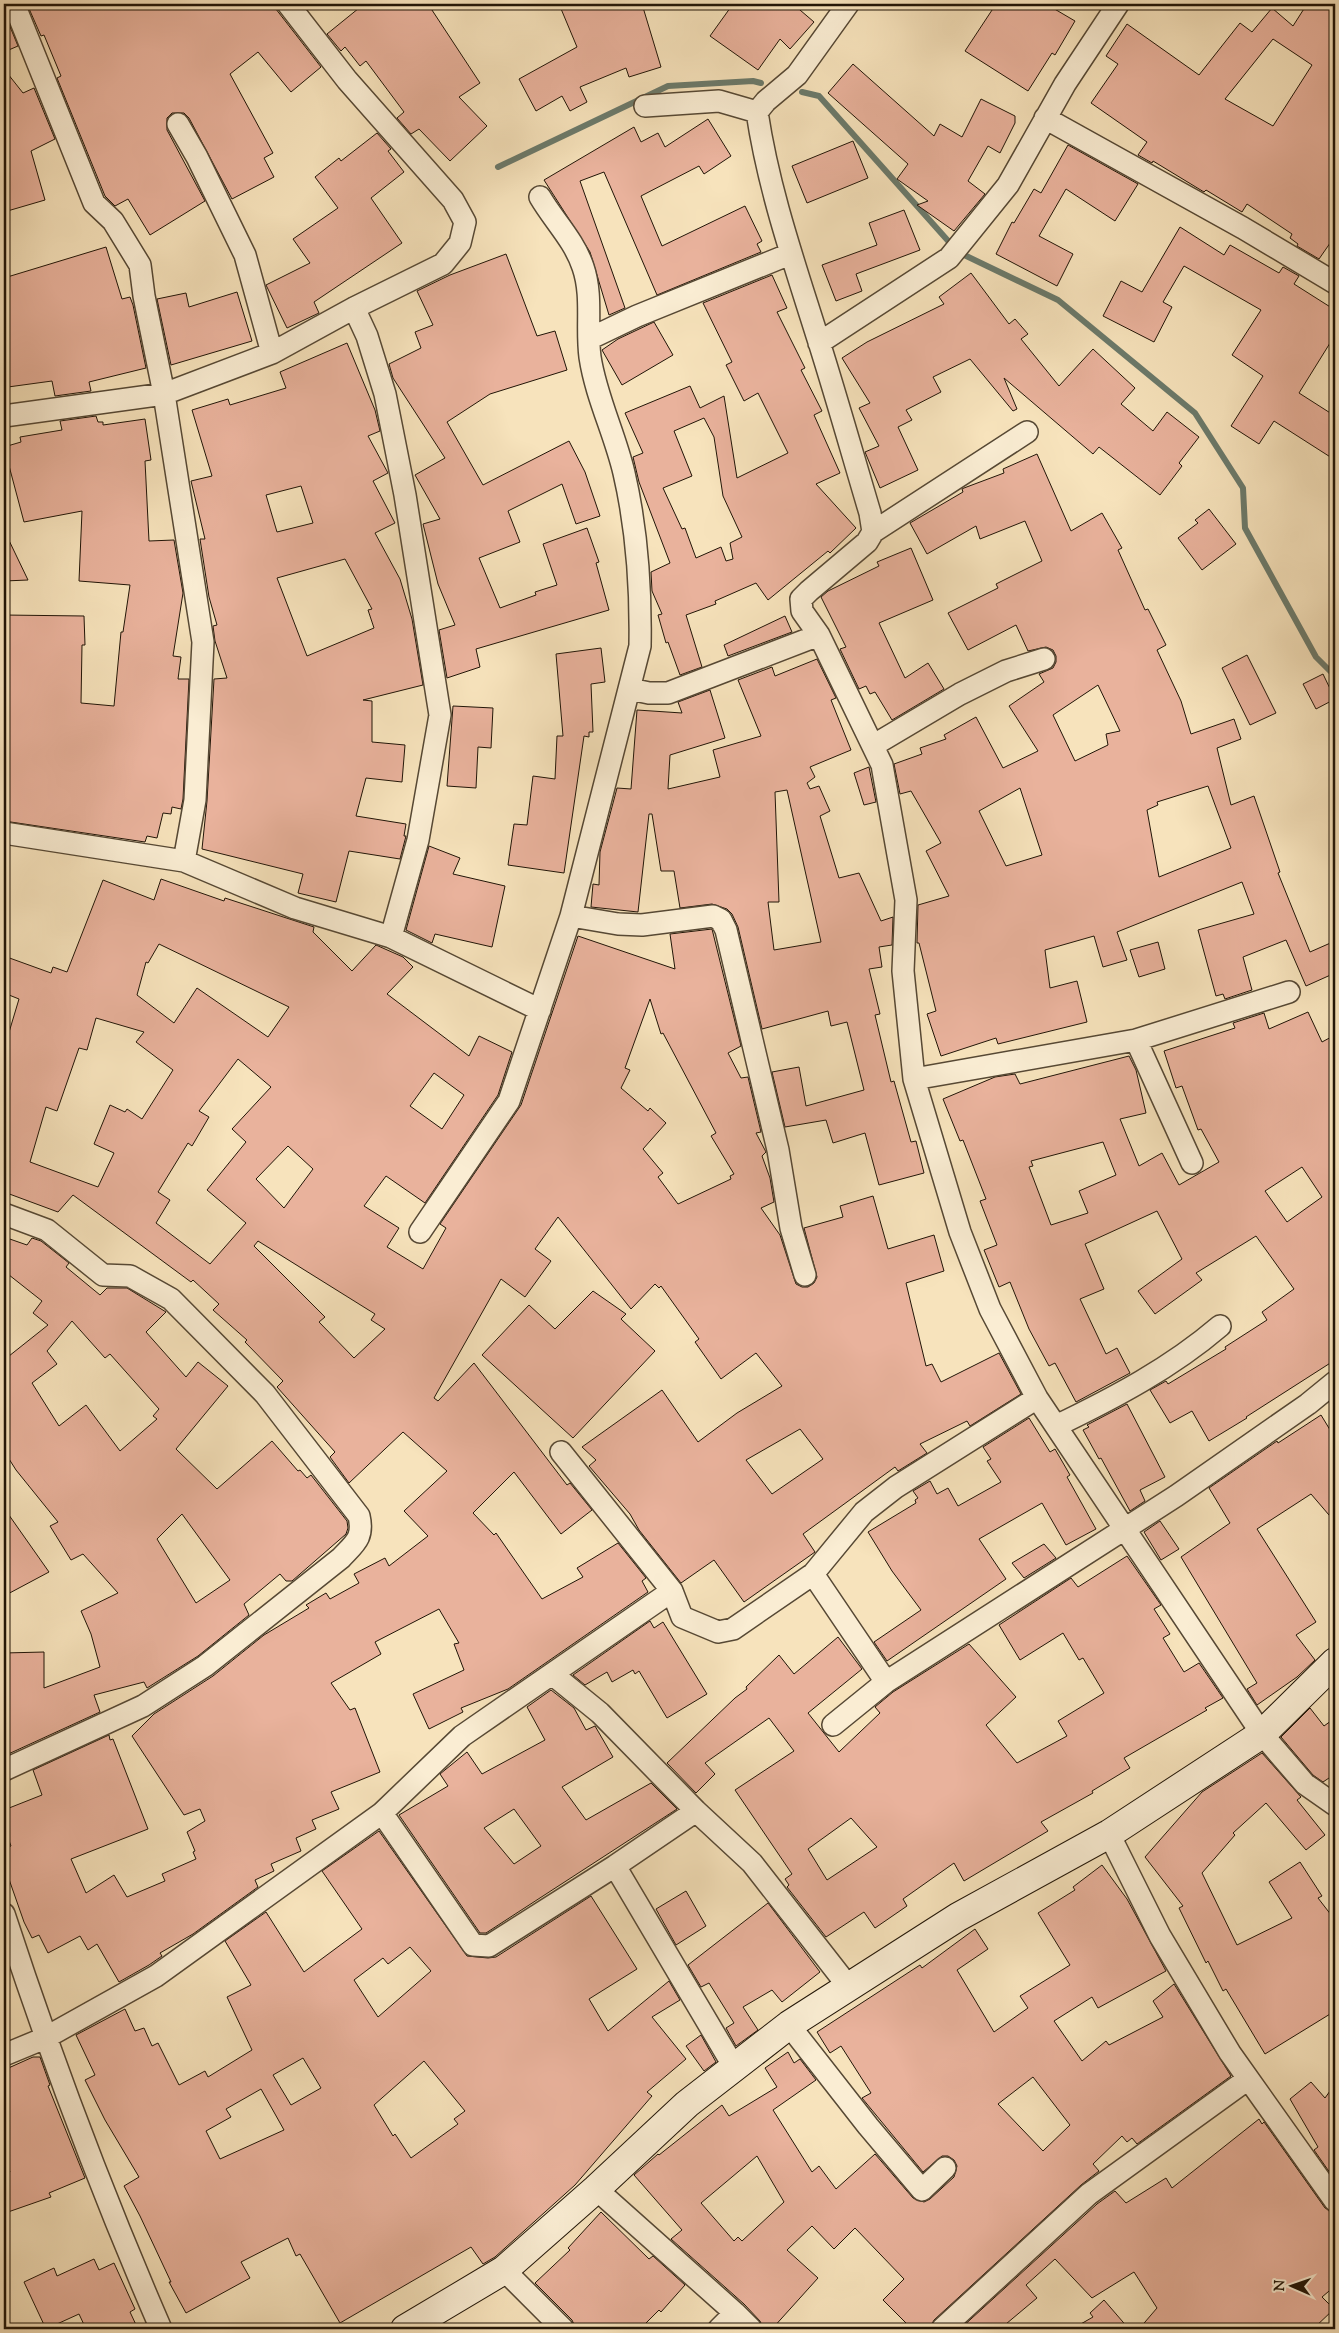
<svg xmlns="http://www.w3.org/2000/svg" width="1339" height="2333" viewBox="0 0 1339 2333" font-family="'Sorts Mill Goudy',serif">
  <rect width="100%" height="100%" fill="#f7e3bc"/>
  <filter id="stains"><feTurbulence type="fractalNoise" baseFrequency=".004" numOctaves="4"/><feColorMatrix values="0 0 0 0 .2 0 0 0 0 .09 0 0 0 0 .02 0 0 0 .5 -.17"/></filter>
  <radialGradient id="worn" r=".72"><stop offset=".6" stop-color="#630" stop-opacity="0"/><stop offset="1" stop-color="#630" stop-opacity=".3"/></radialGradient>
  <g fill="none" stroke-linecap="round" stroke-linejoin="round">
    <!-- stream -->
    <path stroke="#6b7a6b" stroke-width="6" d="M802 92 819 96 958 252 1058 300 1195 413 1243 488 1245 528 1316 657 1335 676
      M498 167 668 86 753 81 761 83"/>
  </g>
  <!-- building -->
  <path fill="#e9b29c" stroke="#211507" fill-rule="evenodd" d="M27 4H272L321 67 291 92 258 52 230 74 273 153 264 158 274 177 232 199 189 118 184 113H172L167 118V130L205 201 150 235 128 199 115 206 105 196 57 78 61 76 44 35 41 36Z
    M364 4H428L480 83 459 97 487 126 450 161 419 129 411 134 397 118 404 112 366 61 360 66 345 47 341 51 327 34Z
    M559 4H642L661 67 629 77 626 68 580 87 587 102 570 111 562 96 536 111 519 79 577 47Z
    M733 4H793L814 22 790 49 780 39 758 70 710 36Z
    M996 4H1046L1075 21 1055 55 1052 53 1028 91 965 51Z
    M1307 4H1335V236L1319 259 1297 246 1298 244 1290 238 1292 234 1247 204 1242 212 1206 190 1204 192 1153 161 1152 163 1138 155 1147 142 1091 103 1118 64 1106 56 1127 24 1199 75 1240 23 1252 32 1272 8 1293 26ZM1273 39 1312 65 1273 126 1225 99Z
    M6 17 18 46 4 52V18Z
    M853 64 934 136 940 124 962 137 981 99 1015 116V123L1000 153 988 146 968 181 985 194 954 231 917 205 928 201 897 179 908 164 828 93Z
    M4 69 23 93 34 88 55 139 31 151 45 200 4 212Z
    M708 119 731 156 704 174 699 166 641 196 662 246 745 206 762 241 757 244 761 252 657 295 604 172 580 181 625 308 609 315 590 252 544 180 634 127 641 142 658 133 665 147Z
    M377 133 391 149 388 151 404 172 371 198 402 243 314 302 319 313 287 328 266 285 310 263 293 239 338 208 315 177 339 158 341 161Z
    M853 141 868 178 807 203 792 166Z
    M1068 145 1138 184 1115 221 1066 189 1039 236 1073 254 1057 286 996 254 1012 222 1014 223 1034 189 1041 193Z
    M904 210 920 250 856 274 862 291 836 301 822 265 877 245 869 223Z
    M1180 227 1224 255 1230 245 1279 273 1283 267 1299 276 1294 284 1335 310V335L1299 393 1335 416V460L1274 421 1259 444 1231 426 1263 376 1232 355 1261 310 1184 266 1163 302 1172 307 1154 342 1103 316 1121 281 1142 292Z
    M106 247 122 299 130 297 133 305 146 368 89 382 91 391 55 396 52 381 8 387 4 362V278Z
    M506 254 537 336 555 331 567 370 490 394 447 422 483 485 569 441 585 472 600 516 576 524 562 484 508 511 520 542 479 558 500 608 536 595 535 592 557 585 543 544 587 528 599 562 596 563 609 610 476 649 480 667 447 678 439 630 455 625 438 584 423 524 440 519 415 475 445 458 393 378 389 364 421 348 415 332 433 325 417 291 450 275Z
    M971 273 1009 324 1015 319 1028 334 1021 339 1059 386 1093 349 1135 388 1121 404 1153 431 1167 412 1199 437 1179 463 1182 466 1160 495 1099 447 1093 454 1004 378 1017 409 1013 411 970 359 933 377 941 392 906 410 912 420 898 427 918 470 880 488 865 452 879 446 859 408 870 403 842 358 867 342 944 304 939 297Z
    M772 275 787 308 777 312 805 368 801 370 822 411 814 415 840 473 816 484 856 528 830 553 828 551 768 600 756 583 715 601 716 604 686 615 702 667 680 675 668 642 666 643 658 615 662 614 652 591 651 572 670 563 639 482 633 457 643 453 625 413 690 386 700 408 724 396 737 478 788 453 758 393 744 401 726 365 732 362 703 303ZM704 418 714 437 723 496 742 537 730 543 733 559 726 561 721 547 696 558 685 528 682 529 663 488 692 476 674 431Z
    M237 292 252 341 171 365 157 299 186 293 189 307Z
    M654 322 673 355 622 385 602 350 618 339Z
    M347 343 375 410 380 431 368 436 388 473 373 481 395 523 375 533 400 579 412 619 423 685 363 700 372 701V742L405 745 402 782 366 778 356 816 406 824 404 836H406L400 859 349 851 336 902 298 893 303 874 202 849 207 801 214 679 227 678 215 641 213 626 217 625 209 597 200 539H205L191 481 212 476 192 410 228 399 230 405 286 388 280 372ZM301 486 313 523 277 532 266 495ZM345 559 372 609 368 610 374 628 307 656 277 578Z
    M96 416 98 422H103V425L145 419 151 460 145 461 149 541 174 540 183 593 173 656 181 657 178 679H189L183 799 181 809 172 807 171 814 163 813 157 838 147 836 145 842 4 821V615L84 616 85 645H82L81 703 114 706 121 632H123L130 585 79 581 82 511 24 522 4 447 21 442 20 437 62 430 60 421Z
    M1037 454 1071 531 1102 513 1122 548 1118 550 1145 610 1148 609 1166 645 1157 650 1181 701 1191 734 1234 719 1241 739 1217 748 1231 805 1254 796 1280 872 1278 873 1310 952 1335 941V973L1306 986 1286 940 1243 957 1252 990 1225 999 1223 994 1216 996 1198 930 1254 914 1242 882 1117 932 1127 960 1103 967 1094 936 1045 950 1050 988 1077 981 1087 1022 998 1044 996 1038 941 1056 927 1014 936 1011 919 943H917L918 905 949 896 926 851 941 843 911 791 900 794 894 764 922 754 920 748 946 739 944 735 976 717 1003 768 1038 751 1009 706 1044 682 1039 674 1053 668 1056 662V656L1053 650 1046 647 1028 651 1016 625 968 650 948 613 998 588 996 584 1042 561 1025 521 980 539 976 526 927 554 910 523 963 492 962 489 964 488 1004 473 1003 469ZM1098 685 1120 731 1106 734 1108 745 1075 761 1053 715ZM1208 786 1231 848 1159 877 1147 810 1158 805 1157 802ZM1020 788 1042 855 1006 866 979 811Z
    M1209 509 1236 544 1202 570 1178 538 1198 523 1195 520Z
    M4 530 28 580 4 581Z
    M911 548 933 600 879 623 905 678 928 663 944 689 892 720 875 692 870 694 866 686 859 689 840 649 846 647 821 597 828 591 879 566 877 562Z
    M785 616 792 632 728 656 724 645Z
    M601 648 605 682 591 684 593 732H589V737L584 736 564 873 508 865 514 824 527 825 533 776 555 779 557 736H563L556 654Z
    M1247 655 1276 713 1250 725 1222 668Z
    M817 659 836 698 831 700 851 750 810 767 815 777 807 783 810 789 819 786 830 811 820 816 839 878 859 873 881 921 893 917 892 945 879 947 882 967 869 969 880 1014 875 1015 891 1082 894 1081 911 1142 916 1141 924 1173 879 1185 865 1133 833 1143 826 1120 785 1127 772 1072 799 1067 806 1106 864 1090 847 1022 831 1026 828 1011 762 1029 738 927 732 914 727 909 712 904 680 908 674 871H661L652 814H649L638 912 591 907 593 884 599 885 600 852 617 788 631 789 637 710 682 713 678 702 710 690 725 738 670 755 668 789 720 777 713 750 761 736 738 680 772 667 775 676ZM787 790 821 942 774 950 768 902H779L775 792Z
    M1323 674 1335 699 1316 709 1303 684Z
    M453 706 493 708 491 748 478 747 476 788 447 786Z
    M869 767 876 802 864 805 854 773Z
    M429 846 460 858 453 874 505 886 492 947 435 934 432 943 406 930Z
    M161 879 224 901 225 898 314 927 313 932 352 971 376 945 403 957 413 967 387 994 469 1056 479 1036 512 1052 498 1095 425 1203 386 1176 364 1206 399 1228 387 1247 423 1269 446 1228 440 1224 521 1105 578 936 675 969 670 934 712 929 741 1046 728 1053 741 1078 748 1077 761 1132 756 1133 766 1152 762 1156 770 1178 774 1202 761 1208 780 1235 796 1284 802 1287H808L814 1283 817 1277 804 1228 843 1217 840 1206 873 1196 888 1249 934 1235 944 1271 906 1283 926 1366 932 1364 941 1382 999 1353 1021 1394 970 1426 967 1421 920 1444 927 1453 898 1471 895 1467 803 1534 815 1552 744 1602 714 1560 681 1583 639 1530 630 1514 589 1466 596 1460 582 1447 662 1390 698 1442 737 1413 782 1386 756 1353 721 1379 695 1342 699 1339 661 1286 659 1288 655 1284 631 1309 558 1217 535 1249 551 1261 525 1297 501 1279 434 1398 438 1401 474 1363 567 1485 570 1483 592 1510 561 1534 514 1472 473 1513 494 1535 496 1533 542 1599 583 1577 577 1568 618 1543 646 1578 642 1581 648 1592 508 1689 461 1708 463 1712 429 1729 413 1694 464 1670 454 1644 459 1643 439 1609 375 1642 381 1654 331 1683 350 1710 355 1708 380 1772 331 1792 339 1809 312 1820 316 1829 296 1838 301 1851 271 1864 274 1871 255 1880 258 1887 193 1934 160 1953 162 1956 149 1965 119 1982 97 1944 88 1950 80 1936 48 1953 39 1935 32 1938 24 1922 4 1865V1849L11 1846 4 1827V1810L42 1795 33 1770 109 1735 110 1740 113 1739 148 1829 71 1859 86 1893 114 1875 127 1897 165 1881 162 1874 196 1859 193 1852 195 1851 187 1832 205 1821 200 1809 184 1815 132 1736 154 1714 213 1676 264 1635 309 1608 306 1605 326 1593 330 1599 359 1583 354 1574 385 1558 389 1566 428 1536 404 1511 447 1471 403 1432 349 1483 330 1457 335 1452 277 1387 283 1381 245 1342 247 1340 213 1310 219 1304 193 1280 191 1282 73 1195 58 1212 4 1192V1049L19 999 4 993V956L51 973 53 967 67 972 103 880 154 900ZM159 944 289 1007 268 1037 197 988 174 1023 137 995 146 962 148 963ZM650 999 661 1034 663 1033 716 1133 711 1136 734 1174 730 1176 731 1179 678 1204 658 1177 663 1173 643 1149 666 1123 650 1108 648 1111 621 1088 630 1070 625 1068ZM96 1018 144 1032 136 1042 173 1070 142 1119 127 1109 125 1112 110 1105 94 1144 114 1153 98 1187 30 1162 46 1107 57 1111 79 1048 87 1050ZM238 1059 271 1087 232 1129 246 1142 207 1190 246 1223 210 1264 156 1223 170 1200 158 1192 188 1143 192 1146 209 1117 199 1111ZM434 1073 464 1095 442 1129 410 1106ZM288 1146 313 1169 284 1208 256 1179ZM258 1241 375 1314 371 1320 385 1329 354 1358 319 1322 325 1317 254 1246ZM800 1429 823 1459 772 1494 746 1460Z
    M1158 942 1165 969 1139 977 1130 950Z
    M1308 1012 1322 1042 1335 1035V1360L1246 1417 1247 1418 1209 1441 1192 1411 1170 1423 1150 1390 1166 1381 1168 1384 1226 1349 1225 1347 1267 1320 1262 1312 1294 1289 1256 1236 1196 1273 1202 1280 1155 1314 1138 1291 1182 1259 1157 1211 1085 1244 1104 1289 1080 1299 1106 1354 1117 1348 1130 1373 1076 1402 1055 1363 1049 1366 1029 1329 1010 1282 999 1287 984 1250 997 1245 980 1201 986 1199 963 1140 960 1141 943 1099 995 1077 1015 1074 1020 1084 1129 1056 1136 1070 1146 1113 1120 1119 1139 1166 1162 1153 1179 1185 1219 1162 1201 1129 1198 1130 1182 1086 1176 1088 1164 1051 1235 1028 1233 1023 1264 1013 1269 1029ZM1103 1142 1116 1175 1079 1191 1088 1213 1051 1225 1029 1167 1033 1166 1031 1161ZM1302 1167 1322 1197 1287 1222 1265 1191Z
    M4 1237 27 1245 32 1238 41 1241 69 1263 66 1267 100 1295 107 1288H127L166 1312 146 1332 186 1377 198 1362 228 1386 176 1449 217 1489 272 1441 298 1471 300 1470 307 1478 311 1475 347 1521 348 1528 346 1534 292 1581H286L280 1574 244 1604 249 1615 198 1656 147 1688 144 1682 94 1695 100 1712 4 1756V1653L44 1652V1688L100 1667 91 1634 81 1611 118 1593 83 1554 71 1560 50 1526 58 1522 16 1470 4 1451V1360L48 1325 33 1313 42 1301 4 1271ZM72 1321 105 1358 110 1354 159 1409 153 1416 157 1419 120 1451 86 1405 59 1426 32 1383 57 1364 47 1351ZM182 1514 230 1580 196 1603 157 1539Z
    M593 1291 626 1314 621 1319 655 1351 573 1438 482 1355 529 1305 555 1329Z
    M1127 1404 1165 1477 1140 1490 1145 1501 1130 1511 1101 1458 1099 1459 1083 1430 1089 1427 1087 1425Z
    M1321 1415 1335 1438V1522L1311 1494 1257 1529 1316 1622 1296 1635 1315 1660 1297 1677 1257 1705 1247 1689 1257 1683 1181 1557 1230 1523 1209 1488 1277 1441 1278 1443Z
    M1029 1418 1050 1452 1055 1449 1070 1475 1067 1477 1096 1529 1066 1545 1042 1503 979 1539 1006 1579 887 1661 874 1642 921 1610 892 1571 868 1532 916 1503 915 1500 918 1498 913 1491 930 1481 937 1494 948 1488 958 1506 1001 1482 987 1461 991 1459 983 1447Z
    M4 1508 49 1572 4 1596Z
    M1160 1521 1179 1549 1161 1560 1144 1532Z
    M1044 1544 1056 1558 1024 1578 1012 1563Z
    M1127 1556 1161 1605 1154 1609 1170 1634 1163 1638 1184 1672 1199 1663 1223 1698 1205 1708 1207 1710 1124 1758 1130 1768 1092 1791 1093 1793 1041 1822 1048 1831 964 1881 954 1863 903 1899 907 1906 875 1928 864 1912 826 1937 787 1887 789 1885 785 1879 792 1874 735 1790 794 1751 769 1718 705 1763 715 1774 696 1793 667 1763 735 1698 747 1689 746 1687 779 1655 794 1674 838 1637 862 1669 808 1713 839 1752 880 1713 875 1707 893 1692 969 1644 1016 1697 986 1725 1017 1763 1067 1736 1058 1721 1104 1693 1083 1658 1079 1660 1063 1633 1020 1660 999 1625 1071 1578 1078 1587ZM851 1818 877 1847 827 1880 808 1849Z
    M650 1621 654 1628 663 1622 707 1694 667 1718 639 1671 635 1674 633 1670 612 1682 607 1672 585 1685 573 1675Z
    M551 1690 574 1708 586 1730 595 1726 613 1757 562 1787 586 1820 651 1783 677 1809 486 1933H480L399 1815 448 1786 440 1774 467 1752 482 1774 545 1740 527 1707ZM514 1809 541 1846 514 1864 484 1828Z
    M1310 1708 1324 1726 1335 1718V1774L1323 1782 1313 1775 1281 1737Z
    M1262 1753 1301 1797 1297 1800 1325 1835 1306 1850 1266 1803 1233 1833 1235 1835 1202 1873 1237 1945 1292 1918 1269 1882 1300 1862 1322 1896 1318 1898 1335 1920V2011L1265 2054 1226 1989 1223 1991 1208 1961 1206 1963 1179 1908 1183 1906 1145 1857 1202 1792Z
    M379 1831 467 1956 488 1958 496 1957 591 1896 637 1969 589 1999 608 2031 669 1981 680 2000 652 2017 686 2059 647 2092 652 2096 575 2185 495 2257 483 2264 471 2247 340 2323 300 2254 296 2256 288 2238 241 2262 250 2278 186 2313 169 2282H171L140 2216 124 2186 139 2177 105 2120 85 2080 95 2075 76 2035 125 2009 135 2031 144 2028 152 2046 158 2043 179 2085 205 2071 208 2077 252 2050 227 1997 251 1985 225 1941 266 1912 304 1972 362 1929 322 1871ZM410 1947 431 1971 378 2017 354 1980 383 1958 388 1964ZM303 2058 321 2088 291 2105 273 2075ZM424 2061 465 2111 454 2119 458 2124 411 2158 395 2134 393 2136 374 2105ZM261 2089 284 2130 220 2159 206 2131 231 2117 226 2109Z
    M1102 1865 1127 1899 1166 1971 1098 2008 1092 1997 1054 2021 1082 2061 1106 2041 1109 2045 1163 2017 1153 2001 1174 1984 1231 2076 1137 2144 1132 2138 1127 2142 1122 2136 1093 2164 1099 2171 1081 2185 934 2320 930 2329H912L883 2300 904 2279 855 2228 834 2249 812 2226 787 2250 818 2278 772 2329H763L760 2321 744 2304 671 2239 682 2230 634 2175 658 2154 659 2155 722 2105 729 2116 777 2087 765 2068 788 2052 794 2063 800 2059 816 2080 773 2110 812 2172 819 2166 836 2189 875 2154 913 2198 924 2202 930 2199 954 2177 957 2166 954 2160 948 2156H942L923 2172 862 2098 871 2093 841 2046 830 2053 817 2032 920 1965 922 1968 975 1929 988 1949 957 1970 994 2032 1028 2008 1020 1996 1070 1965 1038 1913 1075 1890 1073 1887ZM1033 2077 1070 2125 1043 2151 998 2104ZM757 2156 784 2202 742 2241 738 2237 734 2241 701 2203Z
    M686 1891 706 1926 676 1945 656 1909Z
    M768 1903 820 1972 782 2002 772 1990 743 2007 758 2030 736 2046 726 2028 734 2023 709 1983 701 1987 688 1965Z
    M701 2035 716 2062 704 2071 686 2046Z
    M33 2057H40L50 2085 48 2086 85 2178 49 2193 51 2197 8 2212 4 2199V2175L10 2172 4 2158V2070Z
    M1311 2082 1325 2098 1335 2084V2180L1314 2150 1318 2147 1290 2099Z
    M1259 2119 1262 2124 1264 2122 1325 2208 1335 2213V2286L1322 2297 1334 2309 1313 2329H1139L1157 2308 1134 2272 1092 2298 1055 2259 1026 2285 1037 2298 1000 2329H960L1097 2204 1115 2191 1126 2203 1166 2178 1172 2188Z
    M601 2212 649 2259 653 2256 685 2285 661 2312 659 2310 640 2329H576L572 2320 535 2283 570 2250 568 2248Z
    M94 2259 99 2270 114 2263 135 2309 130 2312 138 2329H86L79 2314 46 2329 24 2282 54 2268 57 2276Z
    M1104 2300 1129 2329H1072L1093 2317 1090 2313Z"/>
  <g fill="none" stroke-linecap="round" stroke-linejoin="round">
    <defs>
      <path id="street" d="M14 4 94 203 113 221 140 265 144 296 164 394 203 642 195 800 184 861
        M848 4 797 75 766 101 757 112C769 192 795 265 819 342 837 399 853 456 870 513L873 532
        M645 106 719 101 757 112
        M1045 118 1243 228 1335 283
        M178 124 197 157 245 255 272 353
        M354 308 367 336 385 394 405 495 440 715 418 840 391 937
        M589 339 637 316 790 254
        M819 343 949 258 1008 185 1065 84 1118 4
        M4 416 164 394 272 353 354 308 443 264 460 243 465 222 453 200 347 80 288 4
        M1027 432 873 532 867 542 809 591 801 599 802 611 819 635 882 765 906 900 903 971 914 1079 960 1232 990 1309 1037 1398 1262 1734 1305 1784 1335 1805
        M630 689 649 693H668L819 635
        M874 745 960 694 1006 671 1044 659
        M4 833 184 861 295 908 391 937 540 1010
        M571 916 618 924 642 925 713 916 721 920 726 930 778 1150 791 1228 805 1275
        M1136 1040 1192 1163
        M914 1079 1136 1040 1289 992
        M4 1214 47 1230 103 1275 130 1276 171 1299 265 1394 359 1516C364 1538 355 1543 341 1558L205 1666 143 1706 4 1770
        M420 1232 509 1101 571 916 640 646C641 589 637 529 624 473 615 434 596 397 590 357 586 327 593 296 583 267 574 240 554 221 540 197
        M1056 1426C1114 1398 1171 1368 1220 1326
        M561 1452 672 1591 682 1617 718 1632 733 1629 813 1574 864 1512 896 1487 1037 1398
        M813 1574 886 1682
        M552 1674 600 1713 696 1811 752 1863 848 1986
        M833 1725 886 1682 1176 1496 1308 1404 1335 1382
        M382 1813 473 1945 489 1946 615 1866 696 1811
        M1109 1834 1160 1936 1230 2053 1335 2201
        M615 1866 734 2067
        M4 1914C50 2055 102 2193 161 2329
        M789 2025 868 2126 922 2190 945 2168
        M4 2055 45 2038 156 1976 382 1813 462 1736 672 1591
        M596 2189 735 2313 751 2329
        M504 2270 563 2329
        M719 2329 735 2313
        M942 2329 1089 2194 1248 2079"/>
      <path id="secondary" d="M405 2329 504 2270 596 2189 687 2104 789 2025 958 1917 1109 1834 1262 1734 1335 1662"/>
    </defs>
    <!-- street casing -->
    <use href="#street" stroke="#564834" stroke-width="24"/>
    <!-- secondary casing -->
    <use href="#secondary" stroke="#211507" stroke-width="30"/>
    <!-- street -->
    <use href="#street" stroke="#faedd3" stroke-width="21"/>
    <!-- secondary -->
    <use href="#secondary" stroke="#faedd3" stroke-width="28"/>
  </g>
  <!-- margin -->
  <rect width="1339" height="2333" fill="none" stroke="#f7e3bc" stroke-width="20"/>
  <rect x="5" y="5" width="1329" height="2323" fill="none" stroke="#211507" stroke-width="2.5"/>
  <rect x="10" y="10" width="1319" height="2313" fill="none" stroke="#211507"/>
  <!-- north arrow -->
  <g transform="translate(1292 2286) rotate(272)" stroke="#faedd3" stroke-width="4" paint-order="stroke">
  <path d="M0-4L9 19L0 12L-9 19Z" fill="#211507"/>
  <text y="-8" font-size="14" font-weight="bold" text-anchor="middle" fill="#211507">N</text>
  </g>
  <rect width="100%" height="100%" filter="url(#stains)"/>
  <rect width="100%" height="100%" fill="url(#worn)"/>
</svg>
